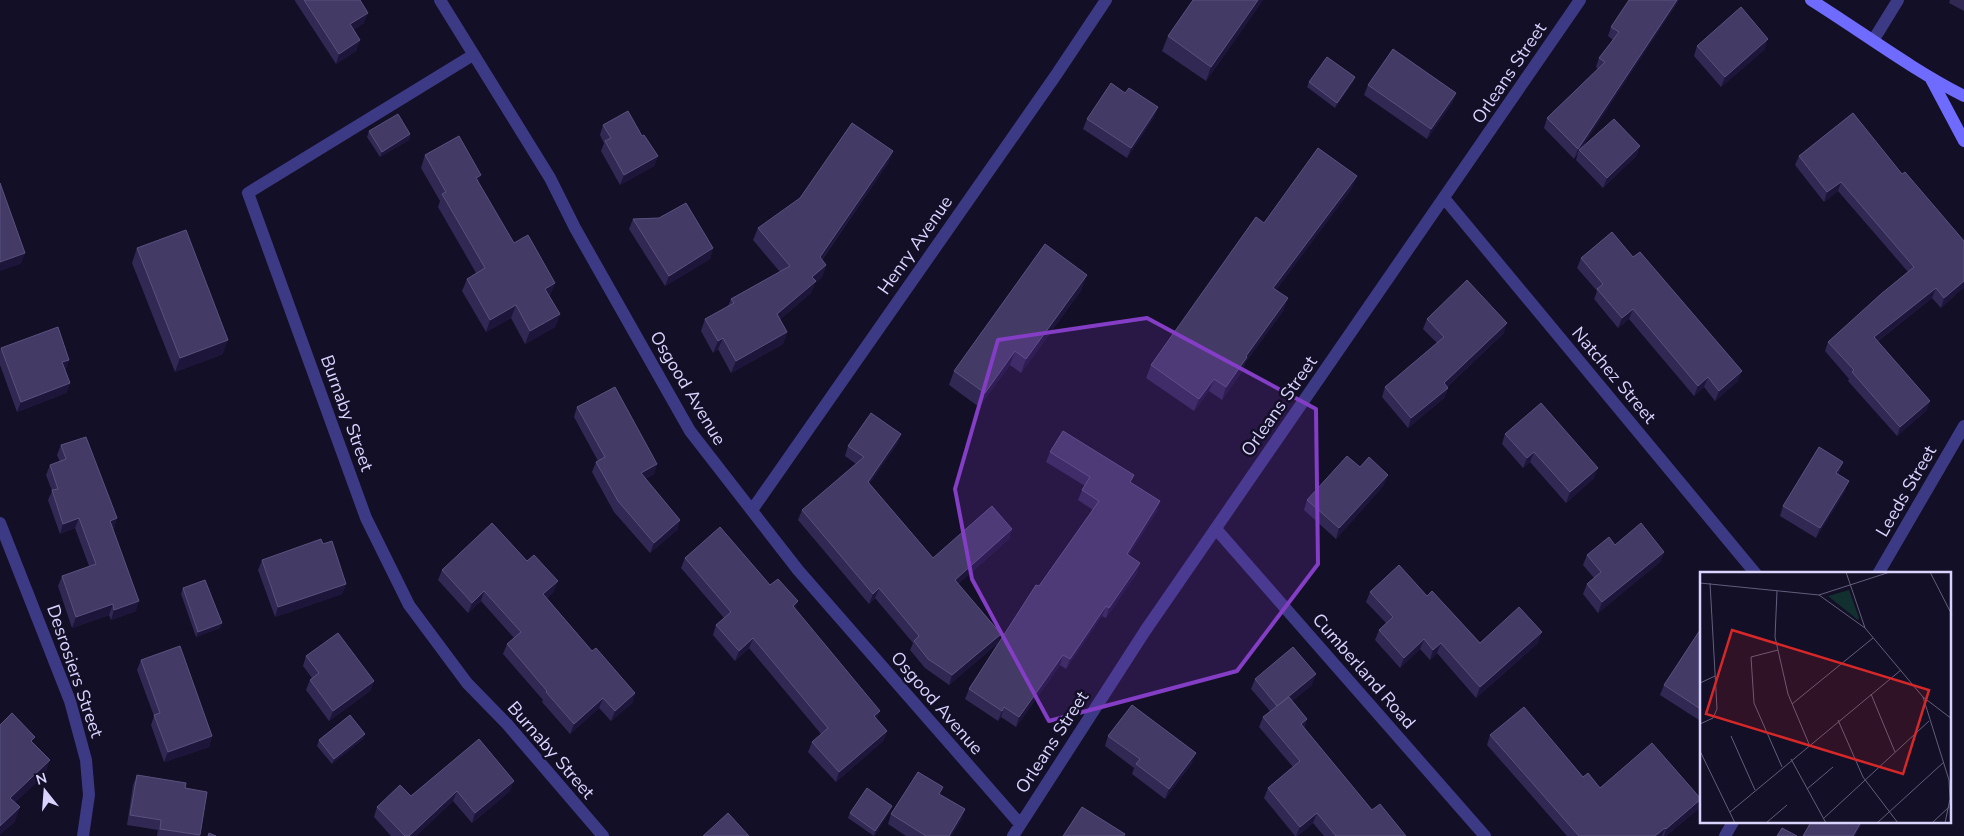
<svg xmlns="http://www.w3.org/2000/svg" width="1964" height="836" viewBox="0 0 1964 836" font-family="'Nunito Sans',sans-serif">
  <rect width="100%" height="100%" fill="#130f26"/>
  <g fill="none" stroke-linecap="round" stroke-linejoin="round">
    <!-- lane -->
    <path stroke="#3d3a85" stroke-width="12" d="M1874 39 1898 0"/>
    <!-- street -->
    <path stroke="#3d3a85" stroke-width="12" d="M440 0 550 178 575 228 690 431 798 570 1020 824
      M473 55 248 193 366 518 409 605 467 683 507 724 603 836
      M1444 198 1756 574
      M752 510 1056 75 1106 0
      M0 523 70 701 86 760 89 795 83 836
      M1216 529 1485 836
      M1878 574 1964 426
      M1013 836 1145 631 1580 0
      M1725 836 1733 822"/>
    <!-- secondary -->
    <path stroke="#6f6bff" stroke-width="12" d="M1811 0C1862 32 1911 69 1964 96
      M1931 79 1964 141"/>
  </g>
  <!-- wall -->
  <path fill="#312854" d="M295 0H360L364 23 353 30 360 40 356 51 336 64 295 1Z
    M1263 0 1206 81 1162 51 1168 36Z
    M1629 0H1679L1581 148 1640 146 1636 156 1603 188 1576 160 1578 153 1574 159 1544 128 1547 118 1598 69 1596 67 1599 58 1613 40 1608 36 1611 27Z
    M1950 0H1964V11L1949 3Z
    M1697 46 1765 49 1721 87 1694 56Z
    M1355 77 1353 82 1335 108 1307 87 1309 82Z
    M1368 85 1456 93 1452 103 1427 139 1364 95Z
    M1853 113 1964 287 1941 308 1932 298 1878 341 1927 410 1897 436 1848 381 1849 379 1825 351 1828 342 1908 272 1838 191 1824 202 1795 165 1799 156Z
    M1154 117 1127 158 1083 129 1087 119Z
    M603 125 642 136 658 156 654 166 620 185 601 151 604 143 600 135Z
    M369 131 410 134 409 140 380 157 367 137Z
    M893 151 888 163 822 260 826 265 822 277 815 283 811 293 780 319 787 332 783 344 731 373 718 349 713 353 701 331 705 319 728 306 731 299 780 272 753 240 758 228Z
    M425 155 478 183 514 243 555 283 550 295 549 296 560 314 555 327 525 344 511 318 486 332 462 291 467 279 476 273 438 207 440 201 421 168Z
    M1352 188 1276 290 1284 310 1245 363 1243 370 1222 400 1209 391 1194 411 1146 378 1151 365 1264 223Z
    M659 218 713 248 710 259 665 286 629 229 633 219Z
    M137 248 223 354 175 372 132 263Z
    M1581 258 1738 381 1715 401 1704 387 1694 396 1629 319 1618 328 1594 299 1597 291 1577 268Z
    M1082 289 1021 373 1010 365 979 407 949 385 954 371Z
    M1427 319 1504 333 1447 387 1448 388 1444 398 1408 428 1382 397 1385 387 1437 343 1423 329Z
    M1 348 69 360 65 370 70 383 66 393 17 412 0 365V351Z
    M577 407 657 464 654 474 645 479 680 520 677 530 650 553 614 512 592 472 596 462 598 461 574 417Z
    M901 434 897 444 869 484 933 558 1012 529 1009 539 958 584 1001 634 997 644 949 685 925 668 910 650 913 643 875 598 869 604 798 520 802 510 856 464 845 456 848 446Z
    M1505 434 1594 478 1566 503 1530 462 1523 468 1502 444Z
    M61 445 117 518 114 528 112 529 136 611 111 620 109 615 72 628 58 586 62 576 89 566 75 528 60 534 48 500 52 491 46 475 50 465 60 462 57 455Z
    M1050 452 1131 483 1157 511 1129 555 1137 573 1106 618 1102 616 1066 669 1060 665 1016 727 1001 717 998 721 965 699 969 689 1039 586 1093 510 1078 500 1082 490 1085 486 1046 462Z
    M1843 462 1838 475 1845 491 1816 538 1780 516 1783 506Z
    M1360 467 1384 485 1336 539 1304 510 1307 500Z
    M323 544 346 584 342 594 275 617 258 570 262 560Z
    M1615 545 1664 552 1660 562 1598 613 1583 594 1587 584 1594 578 1583 565 1587 555Z
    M685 558 770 585 795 608 877 720 887 731 883 741 836 782 808 752 812 742 821 734 749 648 735 661 713 635 716 625 724 618 681 568Z
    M442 570 554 591 547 598 592 651 635 693 632 703 611 721 599 708 570 734 542 702 543 700 503 654 507 644 514 638 481 601 468 613 438 580Z
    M183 588 220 628 196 637 181 594Z
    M1370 592 1427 596 1480 643H1538L1476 698 1437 653 1430 660 1420 649 1400 668 1375 640 1379 630 1386 623 1366 602Z
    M1702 631V722L1660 695 1664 685Z
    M306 656 374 681 370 691 329 721 306 690 310 680 312 678 303 666Z
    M141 660 212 736 209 747 164 762 151 725 154 716 137 670Z
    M1255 679 1312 685 1292 701 1307 719 1304 728 1372 810 1406 836H1324L1313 823 1297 836H1295L1264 798 1268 788 1293 767 1259 727 1263 717 1270 711 1251 689Z
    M1490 735 1583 777 1600 788 1701 799 1698 809 1666 836H1567L1487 745Z
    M1108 736 1192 763 1165 799 1132 774 1134 768 1105 746Z
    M363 739 332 764 317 746 319 740Z
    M479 739 510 791 472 823 453 801 416 836H391L374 817 377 807 411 796Z
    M137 775 185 788 200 835 199 836H157L158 830 127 825 133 785Z
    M941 795 965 809 961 820 951 836H906L888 824 891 814Z
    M890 811 874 836 848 818 850 813Z"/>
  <!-- shaded-wall -->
  <path fill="#1d163a" d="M1258 0H1263L1206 81 1211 67Z
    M1677 0H1679L1580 151 1579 150 1574 159 1578 149Z
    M368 13 364 23 346 34 350 24Z
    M1768 39 1765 49 1721 87 1725 77Z
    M360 40 356 51 336 64 339 54Z
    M1355 77 1353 82 1335 108 1337 103Z
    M1456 93 1452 103 1427 139 1431 129Z
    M1158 107 1154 117 1127 158 1131 148Z
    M410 134 409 140 380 157 382 152Z
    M1640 146 1636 156 1603 188 1607 178Z
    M893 151 888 163 815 269 820 257Z
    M658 156 654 166 620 185 624 175Z
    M481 175 477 187 476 178Z
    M1357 176 1352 188 1269 300 1273 288Z
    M1841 182 1838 191 1824 202 1827 192Z
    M713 248 710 259 665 286 669 276Z
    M25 253 21 264 0 271V262Z
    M826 265 822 277 815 283 811 293 773 326 777 314 812 277Z
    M1087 275 1082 289 1021 373 1026 359Z
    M1964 281V287L1941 308 1944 298Z
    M555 283 550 295 541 301 545 289Z
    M1936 288 1932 298 1871 346 1874 337Z
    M1288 298 1284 310 1245 363 1243 370 1222 400 1226 387 1246 356Z
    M516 305 511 318 486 332 490 320Z
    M1633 309 1629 319 1618 328 1622 318Z
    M560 314 555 327 525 344 530 331Z
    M1507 323 1504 333 1440 393 1444 383Z
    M787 332 783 344 731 373 736 361Z
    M723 338 718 349 713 353 718 341Z
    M228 340 223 354 175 372 180 358Z
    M1015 351 1010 365 979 407 985 393Z
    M69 360 66 370 59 372 62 362Z
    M1742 371 1738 381 1715 401 1719 391Z
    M1708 377 1704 387 1694 396 1698 386Z
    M1214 379 1209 391 1194 411 1199 399Z
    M70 383 66 393 17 412 21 402Z
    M1448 388 1444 398 1408 428 1411 418Z
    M1930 401 1927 410 1897 436 1900 427Z
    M901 434 897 444 864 492 868 482Z
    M1534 452 1530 462 1523 468 1527 458Z
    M1843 462 1839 472 1832 483 1836 473Z
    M657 464 654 474 637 483 641 473Z
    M1598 468 1594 478 1566 503 1570 492Z
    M1388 475 1384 485 1336 539 1339 528Z
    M1849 481 1845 491 1816 538 1820 528Z
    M1160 501 1157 511 1124 563 1127 554Z
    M79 518 75 528 60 534 63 524Z
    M117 518 114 528 106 531 110 521Z
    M680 520 677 530 650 553 654 543Z
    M1012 529 1009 539 951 590 955 580Z
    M1664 552 1660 562 1598 613 1602 602Z
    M1140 563 1137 573 1106 618 1109 608Z
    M558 581 554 591 540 604 543 594Z
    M346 584 342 594 275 617 278 607Z
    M879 588 875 598 869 604 873 594Z
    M484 591 481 601 468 613 472 603Z
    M139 601 136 611 111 620 114 610Z
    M798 601 794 612 793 606Z
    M113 604 109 615 72 628 76 617Z
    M1106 606 1102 616 1066 669 1070 659Z
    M222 623 220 628 196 637 198 632Z
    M1542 632 1538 643 1476 698 1480 687Z
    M1001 634 997 644 949 685 952 675Z
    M753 638 749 648 735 661 739 651Z
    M1424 639 1420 649 1400 668 1404 658Z
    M1441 643 1437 653 1430 660 1433 650Z
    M1063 655 1060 665 1016 727 1019 717Z
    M1316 674 1312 685 1274 716 1277 706Z
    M374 681 370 691 329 721 333 711Z
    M635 693 632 703 611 721 615 711Z
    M603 698 599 708 570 734 574 724Z
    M1004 707 1001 717 998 721 1002 711Z
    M880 711 876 721 874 716Z
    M1307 719 1303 729 1301 724Z
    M887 731 883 741 836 782 839 772Z
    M365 734 363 739 332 764 334 759Z
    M212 736 209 747 164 762 168 752Z
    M1196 753 1192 763 1165 799 1169 789Z
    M50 760 45 775 5 812 10 798Z
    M514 781 510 791 472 823 475 813Z
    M457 791 453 801 416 836H409Z
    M1701 799 1698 809 1666 836H1664L1666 829Z
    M892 806 890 811 874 836 875 831Z
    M20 807 15 822 0 835V826Z
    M965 809 961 820 951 836H949Z
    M1317 813 1313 823 1296 836 1300 827Z
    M1861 822H1863L1855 836H1853Z
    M1665 828 1662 836H1655Z"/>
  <!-- building -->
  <path fill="#433a66" stroke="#5a527e" d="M304 0H360L368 13 350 24 360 40 339 54Z
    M1193 0H1258L1211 67 1168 36Z
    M1629 0H1677L1578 149 1547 118 1605 62 1599 58 1619 32 1611 27Z
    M1741 7 1768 39 1725 77 1697 46Z
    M1393 49 1456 93 1431 129 1368 85Z
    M1327 57 1355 77 1337 103 1309 82Z
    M1111 83 1125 93 1129 88 1158 107 1131 148 1087 119Z
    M628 111 642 136 644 135 658 156 624 175 605 141 611 138 603 125Z
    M1853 113 1902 174 1905 172 1964 241V281L1944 298 1936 288 1874 337 1930 401 1900 427 1852 372 1854 370 1828 342 1881 294 1914 267 1841 182 1827 192 1799 156Z
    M398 114 410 134 382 152 369 131Z
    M1614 119 1640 146 1607 178 1579 150Z
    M852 123 893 151 820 257 826 265 812 277 816 281 777 314 787 332 736 361 723 338 718 341 705 319 734 303 731 299 790 266 758 228 800 198Z
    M459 136 481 175 476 178 514 243 528 235 555 283 545 289 560 314 530 331 516 305 490 320 467 279 485 268 442 194 446 192 425 155Z
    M1318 148 1357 176 1273 288 1288 298 1246 356 1247 357 1226 387 1214 379 1199 399 1151 365 1256 217 1264 223Z
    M0 183 25 253 0 262Z
    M686 203 713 248 669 276 633 219 659 218Z
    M186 230 228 340 180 358 137 248Z
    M1612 232 1633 257 1640 252 1742 371 1719 391 1708 377 1698 386 1633 309 1622 318 1597 289 1603 284 1581 258Z
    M1045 244 1087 275 1026 359 1015 351 985 393 954 371Z
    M1467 280 1507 323 1444 383 1448 388 1411 418 1385 387 1444 337 1427 319Z
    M58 327 69 360 62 362 70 383 21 402 1 348Z
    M615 387 657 464 641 473 680 520 654 543 618 501 596 462 605 457 577 407Z
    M1541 403 1598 468 1570 492 1534 452 1527 458 1505 434Z
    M871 413 901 434 868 482 933 558 992 506 1012 529 955 580 1001 634 952 675 928 659 914 641 919 636 879 588 873 594 802 510 864 457 848 446Z
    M1063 431 1134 475 1130 482 1160 501 1127 554 1140 563 1109 608 1106 606 1070 659 1063 655 1019 717 1004 707 1002 711 969 689 1036 585 1039 586 1099 501 1082 490 1090 477 1050 452Z
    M86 437 117 518 110 521 139 601 114 610 113 604 76 617 62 576 96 564 79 518 63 524 52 490 58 489 50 465 66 459 61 445Z
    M1819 447 1843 462 1836 473 1849 481 1820 528 1783 506Z
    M1347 456 1360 467 1369 457 1388 475 1339 528 1307 500Z
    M492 523 527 561 534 555 558 581 543 594 592 651 596 648 635 693 615 711 603 698 574 724 546 692 547 691 507 644 521 632 484 591 472 603 442 570Z
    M1641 523 1664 552 1602 602 1587 584 1601 572 1587 555 1609 537 1615 545Z
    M720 527 770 585 778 579 798 601 793 606 880 711 874 716 887 731 839 772 812 742 828 728 753 638 739 651 716 625 731 612 685 558Z
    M321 539 323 544 332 541 346 584 278 607 262 560Z
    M1399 565 1427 596 1432 591 1480 643 1519 607 1542 632 1480 687 1441 643 1433 650 1424 639 1404 658 1379 630 1393 617 1370 592Z
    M205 580 222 623 198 632 183 588Z
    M1700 630 1702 631V710L1664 685Z
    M338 633 374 681 333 711 310 680 319 673 306 656Z
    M180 646 212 736 168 752 154 715 160 713 141 660Z
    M1293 647 1316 674 1277 706 1255 679Z
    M1289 697 1307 719 1301 724 1372 810 1380 804 1406 836H1336L1317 813 1300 827 1268 788 1300 761 1263 717Z
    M1132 705 1196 753 1169 789 1136 764 1140 759 1108 736Z
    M1524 707 1583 777 1588 773 1600 788 1652 743 1701 799 1666 829 1665 828 1655 836H1579L1490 735Z
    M12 713 35 737 31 741 50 760 10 798 20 807 0 826V725Z
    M350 715 365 734 334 759 319 740Z
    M479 739 514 781 475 813 457 791 409 836H405L377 807 400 785 411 796Z
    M918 772 943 787 939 794 965 809 949 836H926L891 814Z
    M137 775 186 783 185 788 207 792 200 835 160 829 161 820 130 815Z
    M867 788 892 806 875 831 850 813Z
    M1082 807 1125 834 1124 836H1063Z
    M728 813 749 836H703Z
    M1811 822H1861L1853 836H1803Z
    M1782 828 1797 836H1777Z
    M209 833 216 836H208Z"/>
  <!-- marked area -->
  <path fill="#843dc5" fill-opacity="0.2" stroke="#843dc5" stroke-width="4" stroke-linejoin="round" d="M1147 318 1316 409 1318 564 1237 671 1049 721 972 579 955 489 998 340Z"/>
  <g text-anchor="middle" stroke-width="5" stroke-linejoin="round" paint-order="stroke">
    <!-- street labels -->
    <g font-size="18" fill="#d9d4ff" stroke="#130f26">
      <text transform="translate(1509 73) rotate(-56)" y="6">Orleans Street</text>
      <text transform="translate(915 245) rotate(-55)" y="6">Henry Avenue</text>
      <text transform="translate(1614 375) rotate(50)" y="6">Natchez Street</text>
      <text transform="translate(688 388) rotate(59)" y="6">Osgood Avenue</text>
      <text transform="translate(1279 406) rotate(-55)" y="6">Orleans Street</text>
      <text transform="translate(347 413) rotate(70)" y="6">Burnaby Street</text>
      <text transform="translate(1906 491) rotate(-60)" y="6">Leeds Street</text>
      <text transform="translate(75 671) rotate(71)" y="6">Desrosiers Street</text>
      <text transform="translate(1364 671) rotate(49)" y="6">Cumberland Road</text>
      <text transform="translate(937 703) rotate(49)" y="6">Osgood Avenue</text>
      <text transform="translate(1052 742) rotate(-57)" y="6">Orleans Street</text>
      <text transform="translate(551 750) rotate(49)" y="6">Burnaby Street</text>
    </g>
  </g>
  <!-- overview -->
  <g transform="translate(1700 572)">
    <rect width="251" height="251" fill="#130f26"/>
    <path d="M149 18 159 46 158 48 128 24Z" fill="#12302f"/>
    <path fill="none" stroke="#625e7d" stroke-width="1" d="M146 0 165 56 223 125 252 147M230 0 252 43M0 11 119 23 190 0M77 19 75 65 88 122 109 172M119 23 165 56M78 78 51 85 54 131 82 195M0 111 15 104M171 122 195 180M223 125 249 208 250 227 245 251M92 132 173 66M138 148 163 205 198 251M0 152 13 146 17 137 10 11M31 164 55 218M0 179 35 251M91 187 126 251M107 217 133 195M30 240 201 98M123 247 229 149M66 251 87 233M177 251 244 190M232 251 249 235"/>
    <path fill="#d62828" fill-opacity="0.15" stroke="#d62828" stroke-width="2.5" d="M32 58 229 118 203 202 6 142Z"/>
    <rect width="251" height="251" fill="none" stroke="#d9d4ff" stroke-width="2.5"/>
  </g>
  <!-- north arrow -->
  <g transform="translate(45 791) rotate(343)" stroke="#130f26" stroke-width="4" paint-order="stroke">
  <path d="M0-4L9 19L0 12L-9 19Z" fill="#d9d4ff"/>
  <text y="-8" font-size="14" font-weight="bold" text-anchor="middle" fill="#d9d4ff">N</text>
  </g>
</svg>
